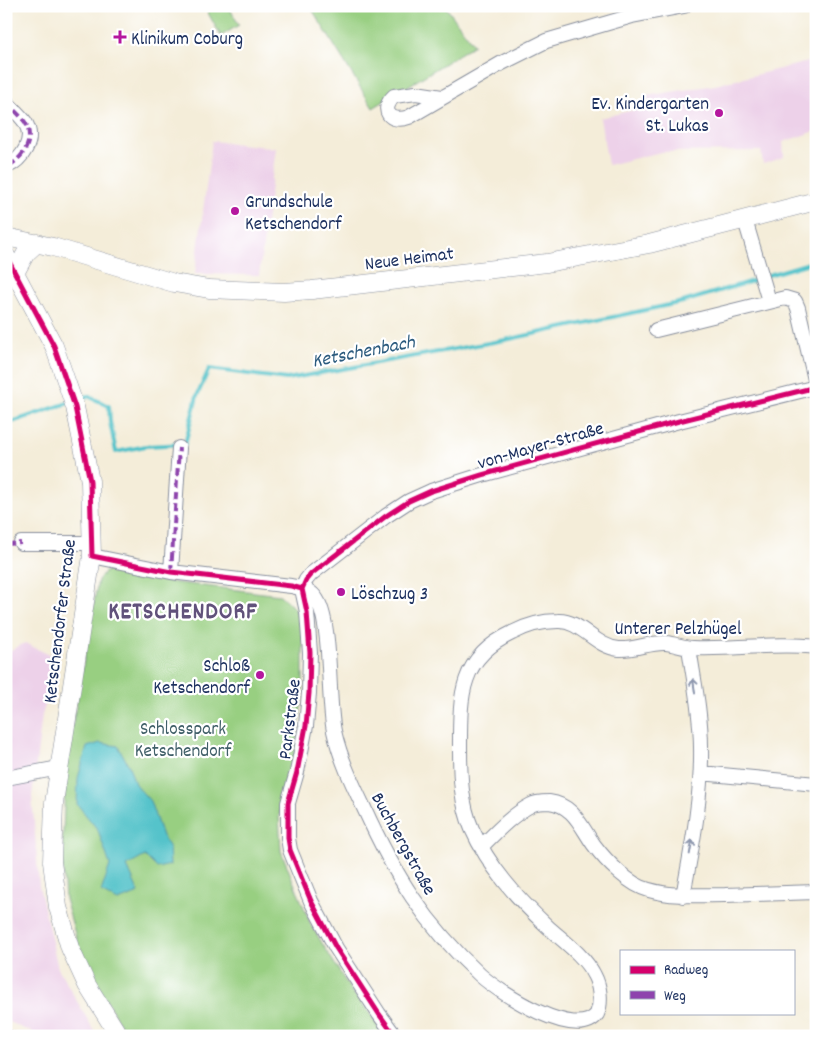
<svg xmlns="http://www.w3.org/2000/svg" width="822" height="1042" viewBox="0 0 822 1042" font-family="Dekko,sans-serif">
  <rect width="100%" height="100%" fill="#fff"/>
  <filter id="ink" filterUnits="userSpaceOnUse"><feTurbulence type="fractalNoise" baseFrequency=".02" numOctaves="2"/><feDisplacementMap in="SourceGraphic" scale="10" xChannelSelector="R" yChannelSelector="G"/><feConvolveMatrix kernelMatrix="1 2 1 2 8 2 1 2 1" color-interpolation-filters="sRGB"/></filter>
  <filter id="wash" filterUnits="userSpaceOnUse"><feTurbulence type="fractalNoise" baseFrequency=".0096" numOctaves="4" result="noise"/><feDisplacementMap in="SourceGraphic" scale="20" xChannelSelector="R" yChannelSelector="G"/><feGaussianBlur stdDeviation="1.12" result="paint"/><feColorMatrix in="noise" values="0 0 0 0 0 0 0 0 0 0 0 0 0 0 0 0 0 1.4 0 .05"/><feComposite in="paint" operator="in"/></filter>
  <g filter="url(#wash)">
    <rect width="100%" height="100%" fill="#f4edd9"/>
    <!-- built -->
    <path fill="#edd1e9" d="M816 60V131L783 142 784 157 763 164 761 151 661 152 608 165 600 118 646 107V96L715 85Z
      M212 141 276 148 259 275 195 274Z
      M25 643 60 660 42 715 32 796 39 886 58 968 97 1036H41L6 1021V653Z"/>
    <!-- green -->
    <path fill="#98cf81" stroke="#5a7f70" d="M204 6H234L230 9 239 25 221 36Z
      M310 6H445L474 45 373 108Z
      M115 569 162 581 280 595 295 609 303 635V692L294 758 279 816 281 851 311 925 352 992 389 1036H130L118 1021 95 980 78 944 65 899 62 855 66 763 98 580 106 571Z"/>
    <!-- water -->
    <path fill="#55c3ca" stroke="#387994" d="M100 743 118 746 129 766 135 784 150 801 162 836 169 846 170 865 157 868 145 856 127 866 139 893 118 901 101 892 110 865 98 830 77 804 78 778 87 747Z"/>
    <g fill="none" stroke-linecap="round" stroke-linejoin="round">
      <!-- stream -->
      <path stroke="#55c3ca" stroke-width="4" d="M765 276 816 261
        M77 400 88 396 109 406 110 422 116 452 146 446 185 444 197 396 209 369 287 379 505 340 683 302 759 279
        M6 424 68 403"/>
    </g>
  </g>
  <g filter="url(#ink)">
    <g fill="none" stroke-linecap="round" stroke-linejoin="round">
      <defs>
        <path id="minor" d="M442 97 416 93 394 96C380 109 389 124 409 117L502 63 546 41 632 16 684 6
          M6 102C12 108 20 115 25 122 36 140 22 160 6 167
          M745 220 769 301
          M656 330 785 298 795 301 798 308 816 384
          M21 543H91
          M92 556 171 572 291 586C300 588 309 589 315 597 333 619 327 699 334 731 340 758 352 783 364 808 395 876 424 923 480 975 501 994 577 1042 597 1014 602 1002 600 986 594 975 584 955 562 940 547 926 517 898 489 867 472 829 461 804 460 775 460 748 460 696 459 658 512 633 525 626 542 621 558 621 581 620 595 647 619 649 635 650 650 642 666 643 675 644 684 648 693 648 734 650 775 642 816 647
          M171 572 179 448
          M701 773 816 784
          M6 778 59 768
          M482 846C497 831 512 815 531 805 536 802 543 802 549 802 574 805 581 827 594 845 606 861 629 885 649 890 673 897 699 895 725 895 755 894 785 893 816 892
          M683 896C692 847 702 797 701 747 701 714 694 681 689 648
          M395 1036 379 1014 336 948 311 901 290 850 288 838V803L297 772 306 726 309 693 310 653 307 612 302 589 306 580 311 574 386 516 409 501 431 491 482 475 679 421 816 387"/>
        <path id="tertiary" d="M6 237 53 247 174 283 209 289 284 292 312 290 547 263 649 244 816 201
          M6 256 54 346 75 407 90 481 92 556 54 803 52 862 58 907 70 948 87 985 119 1036
          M15 273 26 253 37 243"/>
      </defs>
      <!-- minor casing -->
      <use href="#minor" stroke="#888e9c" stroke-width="16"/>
      <!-- tertiary casing -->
      <use href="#tertiary" stroke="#888e9c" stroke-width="19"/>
      <!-- minor -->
      <use href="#minor" stroke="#fff" stroke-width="14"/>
      <!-- tertiary -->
      <use href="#tertiary" stroke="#fff" stroke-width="18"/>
      <defs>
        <path id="rail" d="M6 1031 17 1036"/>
      </defs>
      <!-- rail casing -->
      <use href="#rail" stroke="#1b2f5e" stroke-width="5.5"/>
      <!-- rail -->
      <use href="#rail" stroke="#fff" stroke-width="4" stroke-dasharray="11" stroke-linecap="butt"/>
      <!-- quiet -->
      <path stroke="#8e44ad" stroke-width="4" stroke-dasharray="8 4" stroke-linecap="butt" d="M6 102C12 108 20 115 25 122 36 140 22 160 6 167
        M6 544 21 543
        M171 572 179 448"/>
      <defs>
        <path id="cycleway" d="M6 256 54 346 75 407 90 481 92 556 171 572 291 586 302 589
          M395 1036 379 1014 336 948 311 901 290 850 288 838V803L297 772 306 726 309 693 310 653 307 612 302 589 306 580 311 574 386 516 409 501 431 491 482 475 679 421 816 387"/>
      </defs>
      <!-- cycleway casing -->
      <use href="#cycleway" stroke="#fff" stroke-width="8"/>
      <!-- cycleway -->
      <use href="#cycleway" stroke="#d6006c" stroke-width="5"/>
    </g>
    <!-- one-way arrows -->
    <defs><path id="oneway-shaft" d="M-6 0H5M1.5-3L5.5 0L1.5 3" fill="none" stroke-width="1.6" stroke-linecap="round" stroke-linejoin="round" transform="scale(1.25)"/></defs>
    <g stroke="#8d97ae">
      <use href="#oneway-shaft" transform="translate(694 686) rotate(-98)"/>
      <use href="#oneway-shaft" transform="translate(691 847) rotate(-80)"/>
    </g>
  </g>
  <!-- markers -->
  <g fill="#b5179e" stroke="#fff" stroke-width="2">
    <path d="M117.5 29.5h5v5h5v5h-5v5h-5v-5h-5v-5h5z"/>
    <circle cx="719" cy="113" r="5"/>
    <circle cx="235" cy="211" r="5"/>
    <circle cx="341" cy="592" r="5"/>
    <circle cx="260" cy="675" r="5"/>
  </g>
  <g text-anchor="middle" stroke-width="4.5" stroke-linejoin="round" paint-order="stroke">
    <!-- poi labels -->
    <g font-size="19" fill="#1b2f5e" stroke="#fff" text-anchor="start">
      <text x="131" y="44">Klinikum Coburg</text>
      <text x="709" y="109" text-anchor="end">Ev. Kindergarten<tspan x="709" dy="22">St. Lukas</tspan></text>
      <text x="245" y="207">Grundschule<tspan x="245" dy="22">Ketschendorf</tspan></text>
      <text x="351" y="599">Löschzug 3</text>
      <text x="250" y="671" text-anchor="end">Schloß<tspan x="250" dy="22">Ketschendorf</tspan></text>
    </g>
    <!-- street labels -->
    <g font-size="19" fill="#1b2f5e" stroke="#fff">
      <text transform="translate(409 257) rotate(-7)" y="7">Neue Heimat</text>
      <text transform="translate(540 444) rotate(-16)" y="7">von-Mayer-Straße</text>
      <text transform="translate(58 621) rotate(-83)" y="7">Ketschendorfer Straße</text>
      <text x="678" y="634">Unterer Pelzhügel</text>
      <text transform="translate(288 719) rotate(-83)" y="7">Parkstraße</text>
      <text transform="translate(405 843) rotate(61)" y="7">Buchbergstraße</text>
    </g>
    <!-- park labels -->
    <g font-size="19" fill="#405f68" stroke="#fff">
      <text x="183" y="734">Schlosspark<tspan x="183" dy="22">Ketschendorf</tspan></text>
    </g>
    <!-- water labels -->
    <g font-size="20" font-style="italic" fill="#2c5b7e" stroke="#fff">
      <text transform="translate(363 350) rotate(-11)" y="7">Ketschenbach</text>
    </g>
    <!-- district labels -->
    <g font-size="24" font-weight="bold" letter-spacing="1" fill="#61527b" stroke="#fff">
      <text x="183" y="618">KETSCHENDORF</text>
    </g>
  </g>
  <!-- margin -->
  <rect width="822" height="1042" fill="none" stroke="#fff" stroke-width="25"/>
  <!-- legend -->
  <rect x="620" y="950" width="175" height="65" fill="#ffffff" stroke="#a4acbf"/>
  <rect x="630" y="966" width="25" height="8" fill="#d6006c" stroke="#a4acbf"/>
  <text x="664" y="974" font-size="15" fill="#1b2f5e">Radweg</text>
  <rect x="630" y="991" width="25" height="8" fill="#8e44ad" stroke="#a4acbf"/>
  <text x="664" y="1000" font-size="15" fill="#1b2f5e">Weg</text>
</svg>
